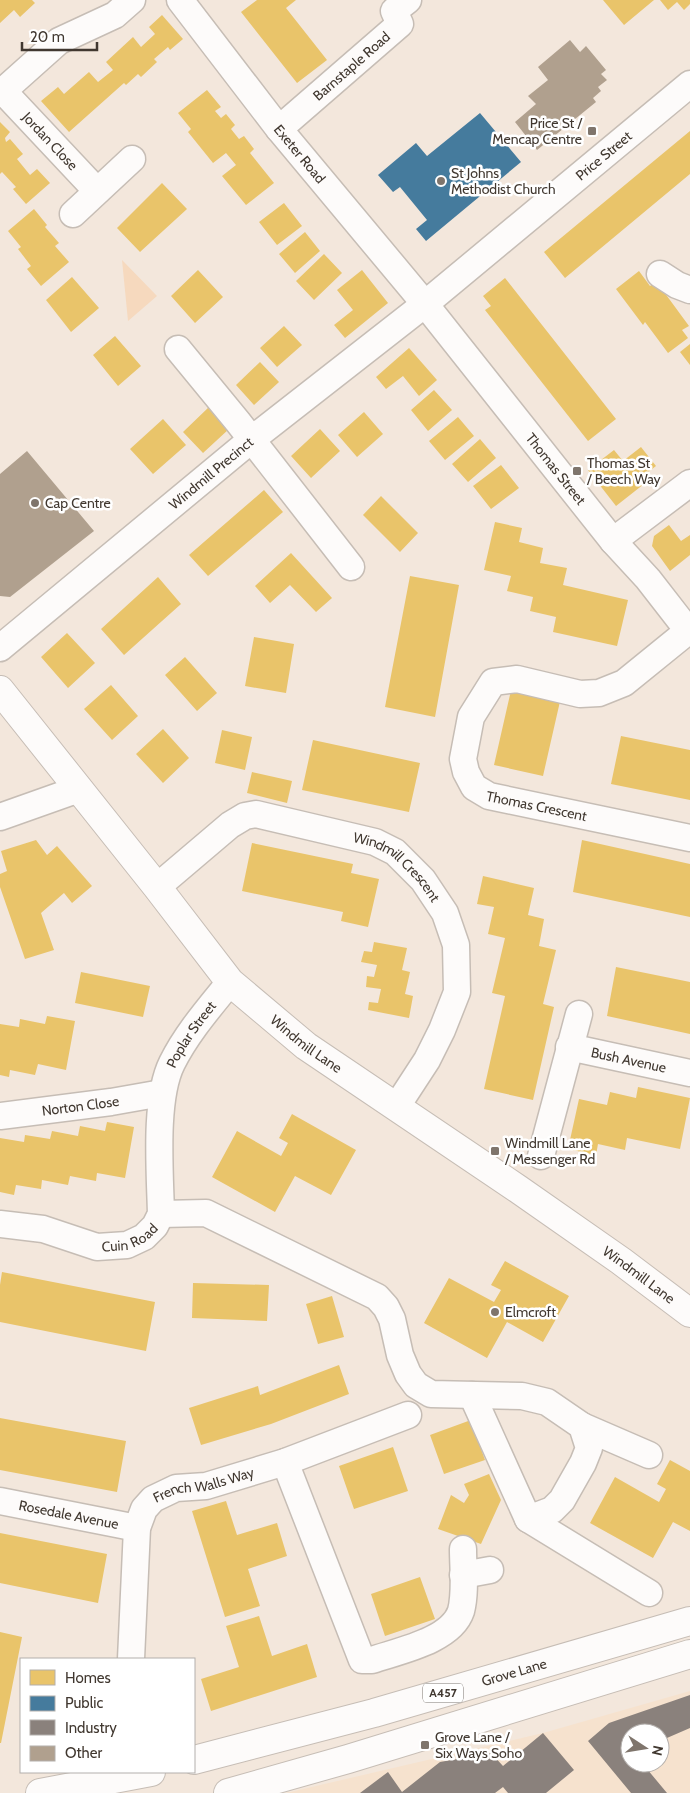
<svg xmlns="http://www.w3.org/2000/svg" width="690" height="1793" viewBox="0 0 690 1793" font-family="Cabin,sans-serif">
  <rect width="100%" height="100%" fill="#f3e7dc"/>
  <!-- built -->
  <path fill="#f6e2ce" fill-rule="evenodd" d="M690 1691V1793H286L543 1733ZM630 1733H660V1763H630Z"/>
  <!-- green -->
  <path fill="#f6d9be" d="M122 260 157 296 128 321Z"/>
  <!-- homes -->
  <path fill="#e9c46a" d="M0 0H32L35 3 20 17 14 10 0 23Z
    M257 0H296L286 8 327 60 297 83 241 12Z
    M603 0H654L624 25Z
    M660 0H690V4L684 10 677 2 668 10Z
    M162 15 183 39 170 50 168 47 154 59 157 62 141 77 138 74 126 85 124 83 69 132 41 101 58 87 64 94 89 72 98 82 113 70 106 62 133 37 141 47 155 34 149 27Z
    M207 90 221 107 215 111 221 118 226 114 235 125 231 129 239 139 244 136 254 149 250 153 274 183 246 205 222 176 236 165 226 153 213 163 188 132 191 129 178 113Z
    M0 122 10 132 5 138 6 142 10 139 23 154 17 159 30 175 37 169 50 183 26 204 13 189 16 187 2 172 0 174Z
    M690 131V174L565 278 544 252Z
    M162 183 187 209 140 252 117 228Z
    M284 203 302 226 277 245 259 222Z
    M34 209 47 225 45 227 59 243 55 246 69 262 41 286 27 269 31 266 18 249 21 247 8 231Z
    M305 232 320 251 295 273 279 254Z
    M324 254 342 273 314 300 296 281Z
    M198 270 223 297 195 323 171 296Z
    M362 270 388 303 345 338 334 325 353 310 337 290Z
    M639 271 650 286 656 281 689 326 682 330 688 338 668 353 645 322 643 325 616 289Z
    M72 277 99 308 71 332 46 300Z
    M505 278 616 419 588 441 485 310 491 306 483 296Z
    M284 326 302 345 277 367 260 348Z
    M115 336 141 366 118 386 93 355Z
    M690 344V365L680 352Z
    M409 348 437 380 419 396 403 376 386 389 376 377Z
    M260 362 279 382 254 405 236 385Z
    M434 390 452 410 428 431 411 410Z
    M209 407 229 429 203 453 183 432Z
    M364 412 383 434 357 457 338 435Z
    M458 417 474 436 445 460 429 441Z
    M163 419 186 445 153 474 130 449Z
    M320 429 340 451 311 478 291 456Z
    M480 439 496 458 468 482 452 464Z
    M641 447 656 466 639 479 644 484 616 506 588 470 614 450 623 461Z
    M501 465 519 488 491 509 473 486Z
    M264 490 283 512 208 576 189 555Z
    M381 496 418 533 400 552 363 515Z
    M495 522 522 528 519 542 543 548 540 563 567 568 563 585 628 600 617 646 553 632 556 617 530 611 533 597 507 591 511 576 484 570Z
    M669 525 681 541 690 535V555L670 571 652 546 654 536Z
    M291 553 332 598 316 612 290 585 270 603 255 586Z
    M410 576 459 585 435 717 385 707Z
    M158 577 181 604 124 655 101 629Z
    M67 633 95 663 68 688 41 657Z
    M254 637 294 644 286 693 245 686Z
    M185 657 217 693 197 711 165 675Z
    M111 685 138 716 112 740 84 709Z
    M512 686 561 697 543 776 494 765Z
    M163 729 189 758 163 783 136 754Z
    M222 730 252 737 245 770 215 763Z
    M621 736 690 750V800L611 784Z
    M313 740 420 763 409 812 302 790Z
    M252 772 292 781 287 803 247 793Z
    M36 840 47 855 57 846 92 886 72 903 64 893 41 913 54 950 25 959 0 887V874L7 871 1 851Z
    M582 840 690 864V917L573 892Z
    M252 843 353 864 351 873 379 879 368 927 341 921 343 912 242 891Z
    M483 876 534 888 528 915 544 919 539 946 556 950 543 1004 554 1007 533 1100 484 1089 505 996 492 993 505 938 488 934 494 907 477 904Z
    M374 942 407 948 402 970 410 972 405 994 413 996 409 1018 368 1010 369 1002 378 1003 381 989 366 987 367 976 374 977 377 965 361 962 364 951 372 952Z
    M616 967 690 982V1034L607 1016Z
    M81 972 150 986 143 1017 75 1003Z
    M47 1016 75 1021 66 1070 38 1064 35 1075 10 1070 9 1077 0 1075V1024L19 1027 20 1019 45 1024Z
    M638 1087 690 1098 680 1149 627 1138 625 1150 598 1144 596 1155 568 1149 579 1099 607 1105 610 1092 636 1098Z
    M292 1114 356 1150 331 1195 295 1176 275 1212 212 1177 237 1131 281 1156 288 1143 279 1138Z
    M107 1122 134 1127 125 1178 97 1173 96 1181 70 1176 68 1185 42 1180 41 1189 16 1185 14 1195 0 1192V1138L24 1142 25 1135 50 1139 52 1131 78 1136 80 1126 105 1131Z
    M505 1261 569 1296 543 1342 507 1322 487 1358 424 1323 449 1278 494 1302 501 1290 491 1285Z
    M2 1272 155 1302 146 1351 0 1322V1285Z
    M193 1283 269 1285 267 1321 192 1318Z
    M332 1296 344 1337 318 1344 306 1304Z
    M339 1365 349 1394 271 1424 201 1445 189 1408 258 1386 260 1395Z
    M0 1418 126 1441 117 1492 0 1470Z
    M471 1420 485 1460 444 1474 430 1435Z
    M393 1447 408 1491 354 1509 339 1466Z
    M670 1460 690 1471V1531L673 1522 653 1558 590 1523 615 1477 659 1502 666 1489 657 1484Z
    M489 1474 501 1500 481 1544 438 1529 451 1495 464 1503 469 1495 464 1484Z
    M226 1501 237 1535 277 1523 287 1556 248 1569 260 1606 225 1617 192 1511Z
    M0 1533 107 1554 98 1603 0 1583Z
    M420 1577 435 1619 385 1636 371 1594Z
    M259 1616 272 1656 307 1644 317 1677 211 1711 201 1679 239 1667 226 1626Z
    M0 1632 22 1637 1 1743H0Z"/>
  <!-- public -->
  <path fill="#457b9d" d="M480 113 521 162 426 241 416 229 427 220 400 187 393 192 378 175 416 143 427 156Z"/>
  <!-- industry -->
  <path fill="#8a817c" d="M690 1695V1728L660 1741V1733H630V1763H642L667 1793H631L588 1741 609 1723Z
    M543 1733 574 1770 546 1793H508L503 1787 495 1793H360L388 1772 402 1792 440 1762 491 1753 503 1766Z"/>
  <!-- building -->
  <path fill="#b0a08e" d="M570 40 580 52 586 46 606 70 601 74 607 80 598 87 601 91 593 98 596 102 537 150 515 122 536 104 528 96 548 80 538 67Z
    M27 451 94 531 10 597 0 596V474Z"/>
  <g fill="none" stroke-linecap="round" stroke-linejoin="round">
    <defs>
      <g id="minor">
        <path id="s1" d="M180 0 279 129 425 304 613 541 648 579 690 633"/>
        <path id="s2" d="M0 90 3 91 97 191"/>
        <path d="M3 91 59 41 115 15 132 0"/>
        <path id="s3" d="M279 129 400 24 394 11 408 0"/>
        <path d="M73 214 132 159"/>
        <path d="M660 274 677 285 690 290"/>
        <path d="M178 349 238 422 351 567"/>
        <path d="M613 541 690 483"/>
        <path id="s4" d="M688 631 624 683 599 693 580 694 517 679 493 682 471 717 463 759 466 772 474 787 489 796 690 838"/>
        <path id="s5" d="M0 648 251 440 425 304 690 84"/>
        <path d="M0 817 79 789"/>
        <path id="s6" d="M157 887 230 825 245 816 256 814 375 842 395 852 423 880 445 913 456 945 457 992 442 1030 427 1060 397 1106"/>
        <path id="s7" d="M569 1047 690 1073"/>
        <path id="s8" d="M0 1116 111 1102 162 1093"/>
        <path d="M541 1156 579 1014"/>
        <path d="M161 1214 206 1213 377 1297 386 1307 392 1319 400 1355 408 1374 416 1385 431 1394 522 1396 547 1402 582 1426 589 1448 583 1463 562 1500 552 1510 528 1519 649 1593"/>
        <path id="s9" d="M0 1224 43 1229 97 1247 127 1245 144 1237 155 1226 161 1214C160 1172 154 1099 172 1063 187 1033 209 1008 230 982"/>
        <path d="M472 1395 528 1519"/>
        <path d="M582 1426 649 1455"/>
        <path d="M285 1462 362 1660H372C398 1651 451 1641 461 1611 466 1592 463 1569 463 1549"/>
        <path id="s10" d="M0 1501 137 1528"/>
        <path d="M463 1575 490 1570"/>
        <path id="s11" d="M131 1659 137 1528 144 1509 153 1499 176 1488 206 1486 285 1462 408 1415"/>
      </g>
      <g id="major">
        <path id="s12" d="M0 690 157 887 230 982 306 1046 518 1189 621 1261 690 1313"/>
        <path id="s13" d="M194 1760 374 1713 690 1621"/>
        <path d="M40 1793 151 1772"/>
        <path d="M228 1793 348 1759 690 1654"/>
      </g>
    </defs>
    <!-- minor casing -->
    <use href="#minor" stroke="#c6bdb5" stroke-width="29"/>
    <!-- major casing -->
    <use href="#major" stroke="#c6bdb5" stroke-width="30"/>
    <!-- minor -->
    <use href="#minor" stroke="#fdfbfa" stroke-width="26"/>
    <!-- major -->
    <use href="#major" stroke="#fdfbfa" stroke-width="28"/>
  </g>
  <!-- markers -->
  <g fill="#7f756c" stroke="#fff" stroke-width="2">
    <rect x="587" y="126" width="10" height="10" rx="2.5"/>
    <circle cx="441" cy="181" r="5"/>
    <rect x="572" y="466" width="10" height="10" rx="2.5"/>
    <circle cx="35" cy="503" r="5"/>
    <rect x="490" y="1146" width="10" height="10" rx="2.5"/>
    <circle cx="495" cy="1312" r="5"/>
    <rect x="420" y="1740" width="10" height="10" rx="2.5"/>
  </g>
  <g text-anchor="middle" stroke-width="5" stroke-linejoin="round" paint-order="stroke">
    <!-- shield labels -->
    <rect fill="#fff" stroke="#7a746e" stroke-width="1" x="423" y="1683.5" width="40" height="19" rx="4"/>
    <g font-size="12" font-weight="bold" fill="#413830">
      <text x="443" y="1697">A457</text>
    </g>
    <!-- street labels -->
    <g font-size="14" fill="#413830" stroke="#fff">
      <text dy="5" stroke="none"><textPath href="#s3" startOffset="96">Barnstaple Road</textPath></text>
      <text dy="5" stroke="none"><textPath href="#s2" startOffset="72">Jordan Close</textPath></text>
      <text dy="5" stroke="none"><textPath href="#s1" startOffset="195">Exeter Road</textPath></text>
      <text dy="5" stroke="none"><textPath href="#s5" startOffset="779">Price Street</textPath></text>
      <text dy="5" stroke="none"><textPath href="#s1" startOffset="601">Thomas Street</textPath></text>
      <text dy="5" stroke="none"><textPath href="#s5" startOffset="274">Windmill Precinct</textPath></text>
      <text dy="5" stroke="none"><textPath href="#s4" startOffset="398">Thomas Crescent</textPath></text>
      <text dy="5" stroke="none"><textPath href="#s6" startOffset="279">Windmill Crescent</textPath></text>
      <text dy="5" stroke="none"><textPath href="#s9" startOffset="365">Poplar Street</textPath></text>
      <text dy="5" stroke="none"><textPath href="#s12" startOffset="470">Windmill Lane</textPath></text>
      <text dy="5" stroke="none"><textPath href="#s7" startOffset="61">Bush Avenue</textPath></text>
      <text dy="5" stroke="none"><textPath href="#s8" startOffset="81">Norton Close</textPath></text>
      <text dy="5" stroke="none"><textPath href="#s9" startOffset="135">Cuin Road</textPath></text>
      <text dy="5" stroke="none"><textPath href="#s12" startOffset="875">Windmill Lane</textPath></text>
      <text dy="5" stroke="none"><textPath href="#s11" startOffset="218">French Walls Way</textPath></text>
      <text dy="5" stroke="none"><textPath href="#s10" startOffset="70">Rosedale Avenue</textPath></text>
      <text dy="5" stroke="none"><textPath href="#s13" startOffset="332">Grove Lane</textPath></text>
    </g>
    <!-- poi labels -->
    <g font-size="14" fill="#413830" stroke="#fff" text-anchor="start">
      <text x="582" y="128" text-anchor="end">Price St /<tspan x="582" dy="16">Mencap Centre</tspan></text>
      <text x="451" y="178">St Johns<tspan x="451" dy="16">Methodist Church</tspan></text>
      <text x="587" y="468">Thomas St<tspan x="587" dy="16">/ Beech Way</tspan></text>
      <text x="45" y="508">Cap Centre</text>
      <text x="505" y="1148">Windmill Lane<tspan x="505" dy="16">/ Messenger Rd</tspan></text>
      <text x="505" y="1317">Elmcroft</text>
      <text x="435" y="1742">Grove Lane /<tspan x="435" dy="16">Six Ways Soho</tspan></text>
    </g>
  </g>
  <!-- legend -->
  <rect x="20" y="1658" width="175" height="115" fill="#ffffff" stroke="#b3afac"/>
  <rect x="30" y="1670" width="25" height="15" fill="#e9c46a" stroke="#b3afac"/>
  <text x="65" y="1683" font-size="15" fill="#413830">Homes</text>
  <rect x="30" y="1696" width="25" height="15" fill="#457b9d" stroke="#b3afac"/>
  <text x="65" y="1708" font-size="15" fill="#413830">Public</text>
  <rect x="30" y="1720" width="25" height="15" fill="#8a817c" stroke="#b3afac"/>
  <text x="65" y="1733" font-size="15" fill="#413830">Industry</text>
  <rect x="30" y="1746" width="25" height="15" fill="#b0a08e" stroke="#b3afac"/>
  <text x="65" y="1758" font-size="15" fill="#413830">Other</text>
  <!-- north arrow -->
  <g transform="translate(645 1748) rotate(102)"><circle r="24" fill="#ffffff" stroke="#b3afac"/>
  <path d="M0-4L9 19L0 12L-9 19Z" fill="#7f756c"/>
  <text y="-8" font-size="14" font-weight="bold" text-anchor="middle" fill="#413830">N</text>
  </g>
  <!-- scale -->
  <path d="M22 42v8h75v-8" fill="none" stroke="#413830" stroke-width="2.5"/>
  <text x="30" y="42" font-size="15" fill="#413830" stroke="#ffffff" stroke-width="4" paint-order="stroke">20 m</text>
</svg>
